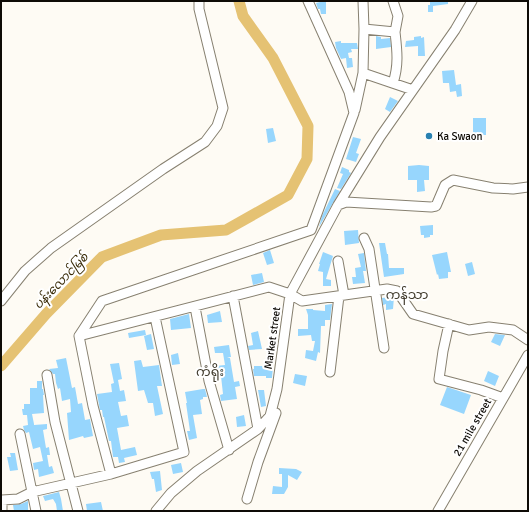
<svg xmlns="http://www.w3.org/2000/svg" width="529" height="512" viewBox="0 0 529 512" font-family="Signika,'Noto Sans Myanmar',sans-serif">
  <rect width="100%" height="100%" fill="#fefbf4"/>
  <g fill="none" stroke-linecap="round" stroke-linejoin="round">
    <!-- river -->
    <path stroke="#e5c273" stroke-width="11" d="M1 366 46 314 102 257 161 235 226 230 288 195 307 159 308 126 273 58 243 16 239 1"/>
  </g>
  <!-- building -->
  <path fill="#97d6fd" d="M430 1H448V4L433 6V12H428V5H430Z
    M320 2H326V14H321L320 9H318L316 3Z
    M376 36 381 37V39L390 38 391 47 376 49Z
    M421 36V38L424 37 425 56H418V46L405 47 406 41 414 40V37Z
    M341 41V43H357L358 49H351L352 52 348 53 349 58H352L353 67 347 68 346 58 341 59 336 48 335 42Z
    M454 70 456 85 461 84 462 96 457 97 456 91 450 92 449 83H443L442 71Z
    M390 97 398 101 390 112 385 109Z
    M473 118H486V135H473Z
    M273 128 276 141 268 143 266 129Z
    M353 137 361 139 356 153 359 154 356 162 346 159Z
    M419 165 429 166V180H424L425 191 417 192V180H408V166Z
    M342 167 349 170V172L351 173 341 189 337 188 343 174 340 173Z
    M335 189 340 191 319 227 322 216Z
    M433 225V235H430V237L424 238V235H421L420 226Z
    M358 230 359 243 345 245 344 231Z
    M379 243H385L387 254H388L389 268H404V274L384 277Z
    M270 250 274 263 267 265 263 253Z
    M323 252 333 256 326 279 331 280V286H323V272L318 271 320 264H319Z
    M447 252 451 272H448V278L439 279 438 274 437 275 432 255Z
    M364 253 366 271H363L365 283 353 284 352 277H356L355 268 361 267 358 254Z
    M472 262 475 274 468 276 465 264Z
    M262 273 264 282 253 285 251 275Z
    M389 296 394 297 393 309 386 310V304L383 305 382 298 389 297Z
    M332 304 330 320H325V326H321L320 353 318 352 316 361 305 358 306 350 313 351 315 341H312L311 335 298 336V329H308V315L306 309H313V310L325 311V305Z
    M220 311 222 322 208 323 207 315Z
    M189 314 191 328 171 330 170 319Z
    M145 330 146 335 129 338 128 333Z
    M258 331 262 349 249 350 248 346 253 345 251 333Z
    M151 334 154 349 147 350 144 336Z
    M495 334 505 335 500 346 491 342Z
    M229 345 231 357H227L230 358 234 382 239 381 240 386 235 387 237 399 221 401 220 395 223 394 221 376 217 377 215 366 225 365 223 353H215L214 347Z
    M178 353 180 364 172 365 171 355Z
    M66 358 72 388 75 387 78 404 82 403 85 420 90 419 93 436 84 438 83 436 69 440 67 413 71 412 70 399 62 401 60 388 58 389 56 383 55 374H53L49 369 58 368 56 360Z
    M141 360 143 367 159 365 162 386H157L163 414 155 416 153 403H148L144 390 138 391 134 361Z
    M119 363 122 379 118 380 120 391 124 390 126 401 118 402 121 416 127 415 129 426 117 428 121 450 135 447 137 455 124 458 125 462 119 463 118 457H113L111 441H109L104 417H103L102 410H100L97 394 112 392 111 384 114 383 110 364Z
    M254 366H273L272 378H266V376H254L253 369H254Z
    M488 371 499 376 495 386 484 381Z
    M295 374 307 376 305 386 293 383Z
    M37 381H42V389H43L44 395H43L44 413 32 414 34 424V425L47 424V429L43 430 46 448 49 447 50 455H47L49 467 52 466 54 473 39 477 38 469 34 470 33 463 43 461 40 447 33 449 29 432 26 433 24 430 23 426 28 425 27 415H23L22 409H24V404H30V388H37Z
    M447 387 471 395 464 414 440 405Z
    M203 389H205L207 397H203V399L200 400 202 414 193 415 197 438 189 440 187 431H190L186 403H187L185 392Z
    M258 390H264L266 406 261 407Z
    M244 415 246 426 237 427 236 417Z
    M10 453H15L18 470 10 471 7 457H11Z
    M181 463 183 472 173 474 171 465Z
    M279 468 296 469 302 472 297 480 288 475V487L284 494H272L273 486 282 487V474H279Z
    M160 471 162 490 156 492 154 479H152L150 472Z
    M59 492 61 499 63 511H57L56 504 53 499 45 501 43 496Z
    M28 501V510L14 511 13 505 21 504Z
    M101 502 103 511H87L86 504Z"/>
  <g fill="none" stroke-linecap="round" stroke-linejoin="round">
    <defs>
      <path id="minor" d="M364 29 395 32 398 16 393 1
        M363 73 413 90
        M393 83C399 65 397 50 395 32
        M355 110 363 73 364 29 363 1
        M338 205 346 202 431 207 436 206 445 185 453 180 493 188 513 189 528 187
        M364 238 369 249 384 348
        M338 261 344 295
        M233 296 258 429
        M1 301 25 271 51 248 163 169 205 142 217 126 223 108 199 9V1
        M195 307 209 381 229 450
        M449 324 443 351 439 379 481 390 503 398
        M79 336 102 301 311 230 354 113 349 92 308 1
        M330 372 339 296
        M47 375 55 422 78 511
        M20 434 36 511
        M111 474 184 452 155 317
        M247 499 258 462 276 413
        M2 511V500L18 499 32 492 111 474 93 406 79 336 269 287 290 294 302 301 387 289 397 291 413 314 469 330 489 327 513 330 528 340
        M156 511 171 493 197 471 258 429 270 416 277 389 290 294 338 205 380 137 455 30 472 1
        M438 511 528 355"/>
    </defs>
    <!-- minor casing -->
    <use href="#minor" stroke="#878070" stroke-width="11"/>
    <!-- minor -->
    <use href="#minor" stroke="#fff" stroke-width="9"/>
  </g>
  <!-- markers -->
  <circle fill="#2981b0" stroke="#fff" stroke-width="1.5" cx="429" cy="136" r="4"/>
  <g text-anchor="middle" stroke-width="4" stroke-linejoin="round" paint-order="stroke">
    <!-- poi labels -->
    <g font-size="11" fill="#0e0b06" stroke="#fff" text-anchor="start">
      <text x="437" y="140">Ka Swaon</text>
    </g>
    <!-- street labels -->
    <g font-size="11" fill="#0e0b06" stroke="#fff">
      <text transform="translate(272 338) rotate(-82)" y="4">Market street</text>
      <text transform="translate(472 427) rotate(-60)" y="4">21 mile street</text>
    </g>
    <!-- water labels -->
    <g font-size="12" font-style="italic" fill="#382a06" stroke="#fff">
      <text transform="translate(61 281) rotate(-46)" y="4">ပန်းလောင်မြစ်</text>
    </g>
    <!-- quarter labels -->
    <g font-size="13" fill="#403a2c" stroke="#fff">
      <text x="407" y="299">ကန်သာ</text>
      <text x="210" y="376">ကံရိုး</text>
    </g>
  </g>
  <!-- border -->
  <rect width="529" height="512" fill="none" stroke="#0e0b06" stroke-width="4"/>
</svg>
